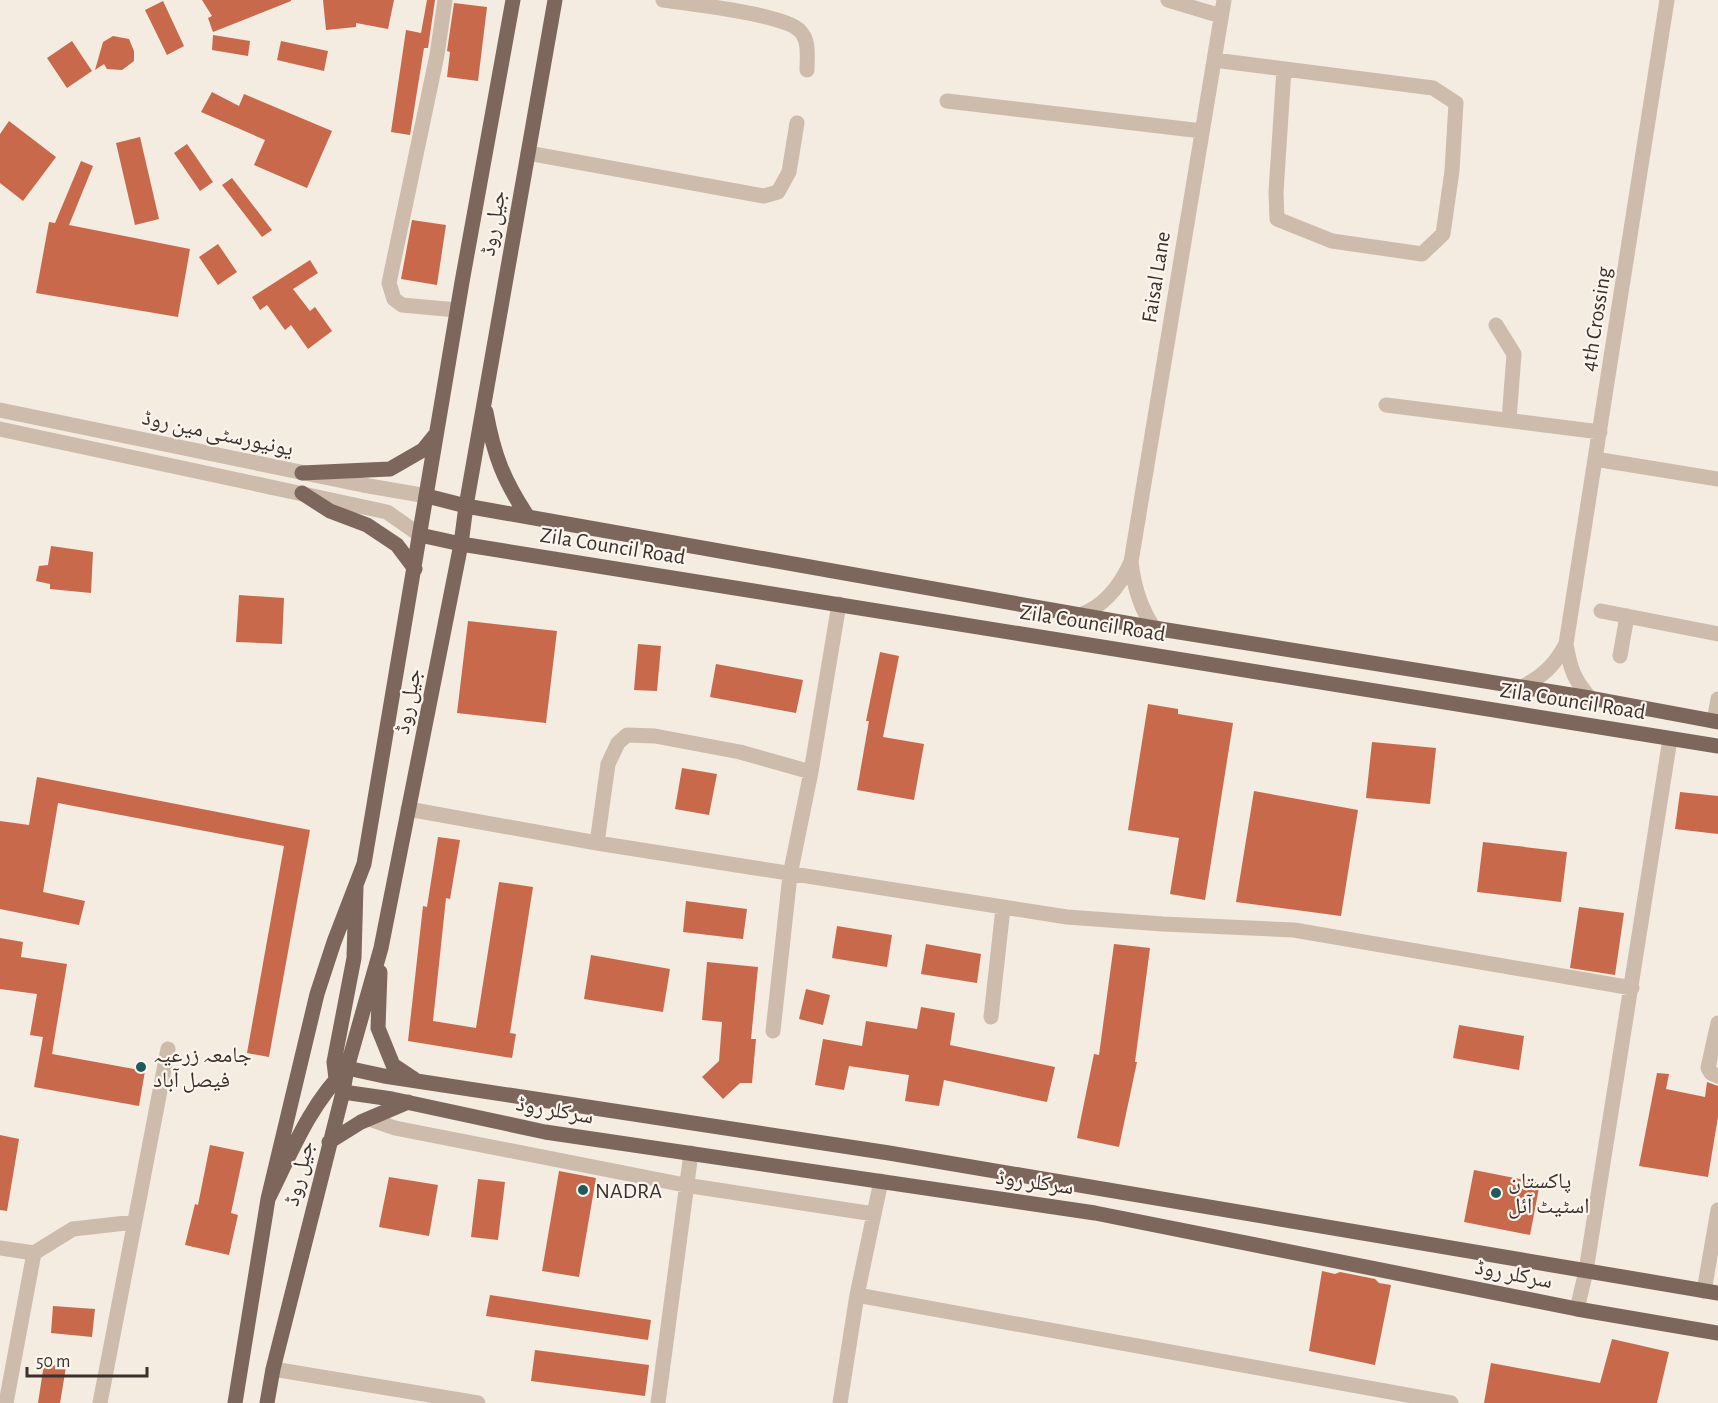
<svg xmlns="http://www.w3.org/2000/svg" width="1718" height="1403" viewBox="0 0 1718 1403" font-family="'Alegreya Sans','Noto Naskh Arabic',sans-serif">
  <rect width="100%" height="100%" fill="#f4ebe1"/>
  <!-- building -->
  <path fill="#c8694b" d="M202 0H291V1L213 32 208 18 212 16Z
    M323 0H394L388 29 356 23V27L326 30Z
    M427 0H435L428 48H424L410 135 391 132 406 30 421 33Z
    M163 1 184 46 167 55 145 10Z
    M454 3 487 7 478 81 447 77 450 52 447 51Z
    M213 35 250 41 248 56 212 50Z
    M113 36 129 39 134 51V61L122 70 107 69 104 64 95 70 103 42Z
    M72 41 92 71 67 88 47 58Z
    M281 41 328 51 324 71 277 60Z
    M212 92 239 106 244 94 332 131 307 188 254 165 265 140 201 112Z
    M9 121 56 157 23 201 0 183V134Z
    M140 137 159 219 135 225 116 143Z
    M187 144 213 182 200 191 174 153Z
    M81 161 93 166 69 225 190 249 178 317 36 293 49 222 55 223Z
    M232 178 272 230 262 237 222 185Z
    M412 220 446 225 437 285 401 279Z
    M218 244 237 272 218 285 199 257Z
    M310 260 318 273 293 289 310 311 315 307 332 331 308 349 291 325 285 330 267 305 260 310 252 297Z
    M51 546 93 552 91 593 50 589V584L36 581 39 566 48 565Z
    M239 595 284 598 282 644 236 642Z
    M468 621 557 631 546 723 457 713Z
    M638 644 661 646 657 691 634 690Z
    M880 652 899 656 883 737 924 744 914 800 857 790 869 721H866Z
    M716 664 803 680 796 713 710 697Z
    M1148 704 1178 709V714L1233 723 1205 900 1170 894 1179 838 1128 830Z
    M1372 742 1436 748 1430 804 1366 798Z
    M682 768 717 774 709 815 675 809Z
    M37 777 310 830 269 1057 247 1053 284 846 58 803 43 892 85 901 79 925 0 909V821L29 825Z
    M1254 791 1358 810 1341 916 1236 902Z
    M1680 792 1718 796V834L1675 829Z
    M438 837 460 840 450 899 446 898 433 1021 476 1028 499 882 533 887 510 1033 516 1034 512 1058 408 1041 423 906 427 907Z
    M1483 842 1567 852 1561 902 1477 892Z
    M686 901 747 909 743 939 683 932Z
    M1579 907 1624 913 1615 975 1570 968Z
    M837 926 892 935 887 967 832 958Z
    M0 938 23 942 21 957 67 964 52 1054 145 1071 139 1106 34 1087 43 1037 30 1035 37 994 0 989Z
    M926 944 981 954 977 983 921 974Z
    M1114 944 1150 948 1135 1062H1137L1119 1147 1077 1138 1094 1054 1099 1055Z
    M591 955 670 969 663 1012 584 999Z
    M707 962 758 967 751 1039H756L752 1083H740L723 1099 702 1077 719 1061 722 1022 702 1020Z
    M806 989 830 995 823 1025 799 1019Z
    M921 1007 955 1013 950 1045 1055 1067 1047 1102 944 1080 939 1106 905 1101 909 1075 849 1066 844 1090 815 1085 823 1039 862 1046 866 1021 917 1029Z
    M1459 1025 1524 1036 1519 1070 1453 1058Z
    M1657 1073 1669 1074 1666 1089 1705 1097 1707 1082 1718 1086V1117L1708 1177 1639 1166Z
    M0 1135 19 1139 7 1211 0 1210Z
    M210 1145 244 1152 231 1213 238 1215 229 1255 185 1245 195 1204 198 1205Z
    M1474 1170 1540 1183 1530 1235 1464 1222Z
    M559 1171 596 1178 579 1277 542 1271Z
    M389 1177 438 1185 429 1236 379 1227Z
    M478 1179 505 1182 498 1240 471 1237Z
    M1322 1271 1335 1274 1340 1272 1375 1279 1379 1283 1391 1285 1375 1365 1309 1351Z
    M490 1295 651 1320 648 1340 486 1316Z
    M53 1306 95 1309 92 1337 51 1333Z
    M1612 1339 1669 1352 1657 1403H1484L1491 1363 1600 1383Z
    M535 1350 649 1365 645 1396 531 1381Z
    M44 1364 66 1367 60 1403H38Z"/>
  <g fill="none" stroke-linecap="round" stroke-linejoin="round">
    <!-- minor -->
    <path stroke="#cdbbac" stroke-width="15" d="M445 0 437 55 389 283 394 299 402 305 457 310
      M663 0C690 4 783 14 799 30 810 40 807 56 807 70
      M1168 0 1221 16
      M1214 60 1433 88 1456 103 1452 171 1443 234 1422 254 1332 241 1277 219 1276 192 1284 69
      M947 101 1202 131
      M528 153 764 196 778 192 789 172 797 123
      M1496 325 1514 354 1509 420
      M1386 405 1600 432
      M0 410 363 485 427 496
      M0 429 387 512 420 535
      M1595 459 1718 479
      M1131 562C1134 587 1140 608 1154 628
      M1601 611 1718 634
      M1080 615C1105 606 1120 586 1131 562L1224 0
      M1620 656 1627 616
      M1522 687C1543 676 1555 665 1566 644
      M1590 698C1574 680 1570 668 1566 644L1667 0
      M1714 721 1718 699
      M811 772 839 604
      M408 809 597 843 1067 917 1163 924 1294 930 1632 988
      M597 843 608 764 618 743 627 735 655 736 740 752 811 772 790 875 773 1031
      M991 1017 1003 908
      M1718 1023 1708 1068 1711 1073 1718 1076
      M369 1119 395 1128 685 1185 874 1214
      M0 1248 34 1253 73 1229 135 1222
      M1704 1291 1718 1210
      M857 1295 1451 1403
      M1577 1309 1586 1271 1670 739
      M273 1369 478 1403
      M6 1403 34 1253
      M100 1403 168 1049
      M658 1403 691 1153
      M840 1403 857 1295 881 1181"/>
    <!-- major -->
    <path stroke="#7d675c" stroke-width="15" d="M486 412C494 456 504 481 528 517
      M302 473 390 469 423 450 436 434
      M302 493 330 511 367 525 397 545 415 569
      M427 496 466 506 1154 628 1590 698 1718 722
      M420 535 461 544 1718 746
      M356 886 354 958 334 1062 336 1079 343 1092 392 1099 545 1132 1095 1213 1577 1309 1718 1333
      M380 972 378 1028 393 1065 414 1079
      M329 1142 361 1122 408 1102
      M268 1199C291 1153 310 1104 347 1068L384 1076 889 1153 1718 1293
      M235 1403 268 1199 317 994 334 942 364 864 462 282 513 0
      M267 1403 273 1369 343 1092 347 1068 381 948 461 544 466 506 555 0"/>
  </g>
  <!-- markers -->
  <g fill="#1f5a5e" stroke="#fbf5ee" stroke-width="2">
    <circle cx="141" cy="1067" r="6"/>
    <circle cx="583" cy="1190" r="6"/>
    <circle cx="1496" cy="1193" r="6"/>
  </g>
  <g text-anchor="middle" stroke-width="4.5" stroke-linejoin="round" paint-order="stroke">
    <!-- street labels -->
    <g font-size="22" fill="#3b302b" stroke="#fbf5ee">
      <text transform="translate(492 223) rotate(-80)" y="8">جیل روڈ</text>
      <text transform="translate(1155 277) rotate(-81)" y="8">Faisal Lane</text>
      <text transform="translate(1595 319) rotate(-81)" y="8">4th Crossing</text>
      <text transform="translate(218 432) rotate(12)" y="8">یونیورسٹی مین روڈ</text>
      <text transform="translate(613 545) rotate(9)" y="8">Zila Council Road</text>
      <text transform="translate(1093 622) rotate(9)" y="8">Zila Council Road</text>
      <text transform="translate(1573 700) rotate(9)" y="8">Zila Council Road</text>
      <text transform="translate(407 701) rotate(-79)" y="8">جیل روڈ</text>
      <text transform="translate(555 1109) rotate(10)" y="8">سرکلر روڈ</text>
      <text transform="translate(298 1173) rotate(-76)" y="8">جیل روڈ</text>
      <text transform="translate(1035 1181) rotate(8)" y="8">سرکلر روڈ</text>
      <text transform="translate(1514 1273) rotate(11)" y="8">سرکلر روڈ</text>
    </g>
    <!-- poi labels -->
    <g font-size="22" fill="#3b302b" stroke="#fbf5ee" text-anchor="start">
      <text x="153" y="1062">جامعہ زرعیہ<tspan x="153" dy="25">فیصل آباد</tspan></text>
      <text x="1508" y="1188">پاکستان<tspan x="1508" dy="25">اسٹیٹ آئل</tspan></text>
      <text x="595" y="1198">NADRA</text>
    </g>
  </g>
  <!-- scale -->
  <path d="M27 1367v9h120v-9" fill="none" stroke="#3b302b" stroke-width="3"/>
  <text x="36" y="1367" font-size="18" fill="#3b302b" stroke="#fbf5ee" stroke-width="4.5" paint-order="stroke">50 m</text>
</svg>
